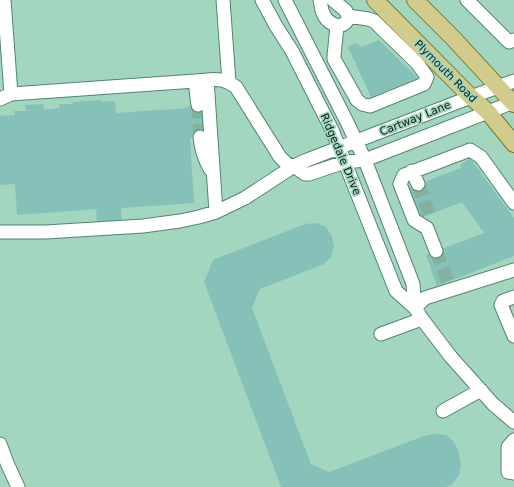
<svg xmlns="http://www.w3.org/2000/svg" width="514" height="487" viewBox="0 0 514 487" font-family="'DejaVu Sans',sans-serif">
  <rect width="100%" height="100%" fill="#a2d6be"/>
  <!-- building -->
  <path fill="#85c1b9" d="M379 40 418 78 371 97 348 47 356 43 361 47Z
    M101 100 102 102 115 101 116 113 188 108V106L206 105 208 136 190 138 194 203 121 208 122 221 97 223 96 209 17 215 15 184 0 185V116L15 115 14 111H26L25 105 43 104 44 110 60 108 59 104H73L72 102Z
    M470 158 514 218V256L437 286 426 255 484 233 462 202 420 218 409 188 461 168 460 165Z
    M317 223 326 227 332 236 334 247 331 257 324 264 260 289 252 308 311 464 329 472 424 436 433 434 446 435 454 442 459 453 461 467 458 477 451 485 446 487H281L204 282 213 260 305 224Z"/>
  <g fill="none" stroke-linecap="round" stroke-linejoin="round">
    <!-- minor-tunnel -->
    <path stroke="#84b19d" stroke-width="13" stroke-dasharray="13 6" stroke-linecap="butt" d="M198 105 200 137
      M418 184 429 214
      M436 251 448 282"/>
    <defs>
      <path id="minor" d="M4 0 11 94
        M223 0 229 82
        M262 0 276 26 292 51 332 130 396 291 415 308 422 319 451 357 493 404 514 422
        M285 0 347 122 365 160 413 284 415 308
        M320 0C321 4 321 9 323 13 326 21 338 31 346 22 347 21 348 18 348 16L346 11 333 0
        M467 0 509 42 514 40
        M337 26 334 56V59L357 100 362 104 370 106 424 84 427 77 417 63 374 21 368 19 348 16
        M207 80 216 212
        M195 81 198 105
        M0 99 11 94 195 81C212 80 221 76 236 87L280 157 287 164 294 166 305 174H309L345 162 365 160 514 102
        M200 137C201 149 204 158 210 169
        M412 171 418 184
        M0 232H46L143 226 180 221 199 217 216 212 245 198 294 166 307 160 471 97 514 81
        M436 251 427 228 414 220 400 184 404 175 470 150 481 157 514 203
        M514 297 503 301 501 305 514 336
        M415 308 425 298 514 270
        M381 334 422 319
        M443 411 481 390
        M514 440 508 447V472L514 473
        M0 444 7 463 18 487"/>
      <path id="major" d="M375 0 471 97 488 112 514 144
        M415 0 453 38 514 104"/>
    </defs>
    <!-- minor casing -->
    <use href="#minor" stroke="#53846f" stroke-width="15"/>
    <!-- major casing -->
    <use href="#major" stroke="#787932" stroke-width="18"/>
    <!-- minor -->
    <use href="#minor" stroke="#fff" stroke-width="13"/>
    <!-- major -->
    <use href="#major" stroke="#d1cc8c" stroke-width="16"/>
  </g>
  <g text-anchor="middle" stroke-width="3.5" stroke-linejoin="round" paint-order="stroke">
    <!-- street labels -->
    <g font-size="11" fill="#0b1f17" stroke="#a2d6be">
      <text transform="translate(446 71) rotate(45)" y="4">Plymouth Road</text>
      <text transform="translate(415 118) rotate(-22)" y="4">Cartway Lane</text>
      <text transform="translate(341 154) rotate(67)" y="4">Ridgedale Drive</text>
    </g>
  </g>
</svg>
